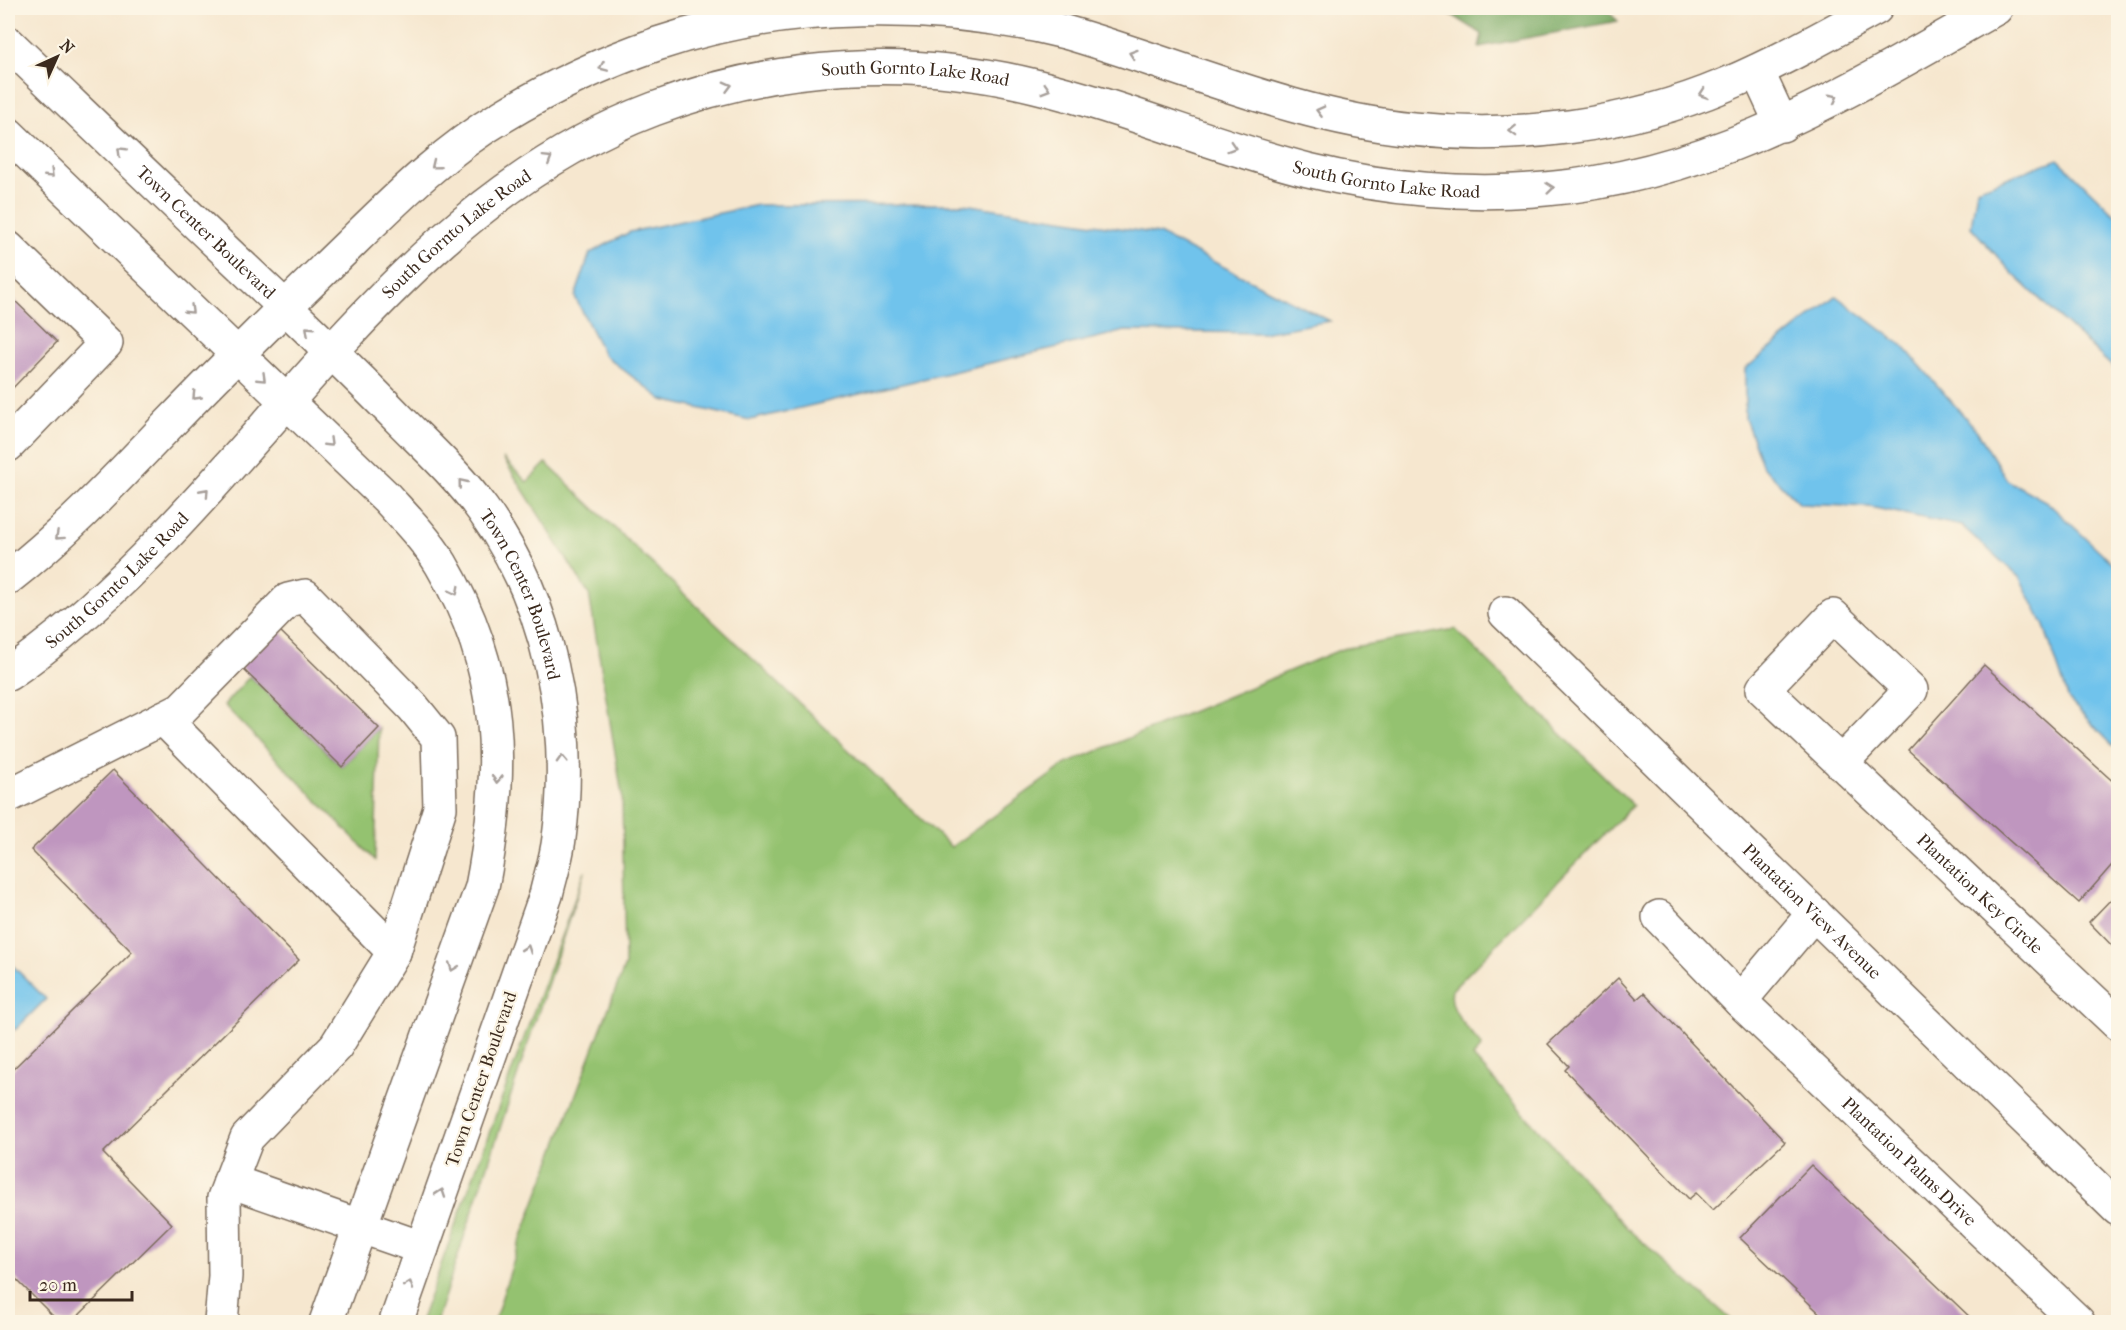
<svg xmlns="http://www.w3.org/2000/svg" width="2126" height="1330" viewBox="0 0 2126 1330" font-family="'IM FELL French Canon',serif">
  <rect width="100%" height="100%" fill="#fcf5e5"/>
  <filter id="ink" filterUnits="userSpaceOnUse"><feTurbulence type="fractalNoise" baseFrequency=".0167" numOctaves="2"/><feDisplacementMap in="SourceGraphic" scale="12" xChannelSelector="R" yChannelSelector="G"/><feConvolveMatrix kernelMatrix="1 2 1 2 8 2 1 2 1" color-interpolation-filters="sRGB"/></filter>
  <filter id="wash" filterUnits="userSpaceOnUse"><feTurbulence type="fractalNoise" baseFrequency=".008" numOctaves="4" result="noise"/><feDisplacementMap in="SourceGraphic" scale="24" xChannelSelector="R" yChannelSelector="G"/><feGaussianBlur stdDeviation="1.35" result="paint"/><feColorMatrix in="noise" values="0 0 0 0 0 0 0 0 0 0 0 0 0 0 0 0 0 1.4 0 .05"/><feComposite in="paint" operator="in"/></filter>
  <g filter="url(#wash)">
    <rect width="100%" height="100%" fill="#f6e7cf"/>
    <!-- green -->
    <path fill="#94c270" stroke="#687647" stroke-width="1.5" d="M503 458 527 482 546 463 951 847 1066 764 1342 649 1455 629 1633 805 1452 990C1447 1010 1470 1031 1482 1046L1473 1057 1629 1230 1734 1322H494L519 1244 625 965 622 795 589 594Z
      M250 676 342 767 379 728 375 860 224 705Z
      M585 871 436 1322H420Z"/>
    <!-- forest -->
    <path fill="#77a862" stroke="#596940" stroke-width="1.5" d="M1441 8H1604L1618 21 1479 47 1482 34Z"/>
    <!-- water -->
    <path fill="#70c3ec" stroke="#567685" stroke-width="1.5" d="M2058 159 2118 218V372L2013 274 1971 227 1977 189Z
      M963 204 1159 234 1330 321 1262 333 1125 331 750 420 663 400 604 355 575 297 590 253 630 232 758 205Z
      M1836 296 1903 346 1977 431 2007 480 2047 502 2118 568V751L2069 700 2044 626 2020 578 1962 526 1870 507 1800 504 1763 467 1745 418V369Z
      M8 961 46 999 15 1030 8 1023Z"/>
    <g id="blocks">
      <!-- building -->
      <path fill="#bf96bf" d="M8 294 57 342 8 393Z
        M274 625 379 728 342 767 237 663Z
        M1984 665 2118 786V858L2079 903 1908 750Z
        M113 770 299 960 103 1153 172 1224 72 1322H59L8 1271V1074L132 952 31 850Z
        M2118 892V952L2089 922Z
        M1618 978 1637 999 1644 993 1785 1142 1713 1210 1696 1193 1689 1199 1565 1070 1569 1066 1548 1044Z
        M1811 1165 1975 1322H1829L1740 1238Z"/>
    </g>
  </g>
  <g filter="url(#ink)">
    <use href="#blocks" fill-opacity="0" stroke="#7c6c5c" stroke-width="1.5"/>
    <g fill="none" stroke-linecap="round" stroke-linejoin="round">
      <defs>
        <g id="minor">
          <path id="s1" d="M8 43C100 131 191 219 284 306 325 345 364 383 403 423 431 451 460 478 483 510 550 603 574 726 559 838 557 857 550 877 546 895L396 1322"/>
          <path d="M1757 71 1782 125"/>
          <path d="M8 134 386 497C405 518 426 539 441 564 504 671 505 768 482 887L326 1322"/>
          <path d="M8 248 106 343 8 445"/>
          <path d="M8 578C67 532 117 478 169 424 228 363 288 304 349 245 397 198 445 150 503 116 551 87 605 62 657 44 785 1 936 0 1065 32 1180 65 1293 117 1413 129 1517 140 1628 126 1725 85 1777 63 1827 35 1876 8"/>
          <path id="s2" d="M1505 613 2118 1209"/>
          <path id="s3" d="M8 674C245 511 375 214 654 109 774 63 910 55 1035 86 1127 108 1216 147 1308 170 1384 189 1467 196 1545 189 1719 174 1848 91 1996 8"/>
          <path d="M163 718 394 952"/>
          <path id="s4" d="M1841 763 1911 690 1833 616 1763 689 2118 1024"/>
          <path d="M8 796 181 709 288 600 305 596 413 707 438 738 440 808 394 952 336 1046 247 1138 224 1198 225 1276 221 1322"/>
          <path id="s5" d="M1659 917 1740 1001 2078 1322"/>
          <path d="M1740 1001 1814 913"/>
          <path d="M230 1181 422 1248"/>
        </g>
      </defs>
      <!-- minor casing -->
      <use href="#minor" stroke="#7c6c5c" stroke-width="36"/>
      <!-- minor -->
      <use href="#minor" stroke="#fff" stroke-width="33"/>
    </g>
    <!-- one-way arrows -->
    <defs><path id="oneway-chevron" d="M-2-3.5L2.5 0L-2 3.5" fill="none" stroke-width="1.6" stroke-linecap="round" stroke-linejoin="round" transform="scale(1.5)"/></defs>
    <g stroke="#a79f9a">
      <use href="#oneway-chevron" transform="translate(1133 54) rotate(-162)"/>
      <use href="#oneway-chevron" transform="translate(603 67) rotate(157)"/>
      <use href="#oneway-chevron" transform="translate(728 86) rotate(-15)"/>
      <use href="#oneway-chevron" transform="translate(1046 89) rotate(17)"/>
      <use href="#oneway-chevron" transform="translate(1703 94) rotate(161)"/>
      <use href="#oneway-chevron" transform="translate(1834 98) rotate(-28)"/>
      <use href="#oneway-chevron" transform="translate(1320 111) rotate(-166)"/>
      <use href="#oneway-chevron" transform="translate(1513 131) rotate(178)"/>
      <use href="#oneway-chevron" transform="translate(1232 147) rotate(18)"/>
      <use href="#oneway-chevron" transform="translate(121 151) rotate(-136)"/>
      <use href="#oneway-chevron" transform="translate(548 159) rotate(-32)"/>
      <use href="#oneway-chevron" transform="translate(435 165) rotate(141)"/>
      <use href="#oneway-chevron" transform="translate(50 174) rotate(44)"/>
      <use href="#oneway-chevron" transform="translate(1550 188) rotate(-6)"/>
      <use href="#oneway-chevron" transform="translate(190 310) rotate(44)"/>
      <use href="#oneway-chevron" transform="translate(309 330) rotate(-137)"/>
      <use href="#oneway-chevron" transform="translate(262 378) rotate(44)"/>
      <use href="#oneway-chevron" transform="translate(196 396) rotate(134)"/>
      <use href="#oneway-chevron" transform="translate(329 443) rotate(44)"/>
      <use href="#oneway-chevron" transform="translate(462 483) rotate(-129)"/>
      <use href="#oneway-chevron" transform="translate(205 492) rotate(-48)"/>
      <use href="#oneway-chevron" transform="translate(59 536) rotate(138)"/>
      <use href="#oneway-chevron" transform="translate(455 591) rotate(63)"/>
      <use href="#oneway-chevron" transform="translate(562 759) rotate(-92)"/>
      <use href="#oneway-chevron" transform="translate(497 779) rotate(94)"/>
      <use href="#oneway-chevron" transform="translate(527 949) rotate(-71)"/>
      <use href="#oneway-chevron" transform="translate(453 967) rotate(110)"/>
      <use href="#oneway-chevron" transform="translate(441 1193) rotate(-71)"/>
      <use href="#oneway-chevron" transform="translate(409 1285) rotate(-71)"/>
    </g>
  </g>
  <g text-anchor="middle" stroke-width="4.5" stroke-linejoin="round" paint-order="stroke">
    <!-- street labels -->
    <g font-size="18" fill="#3b2a1e" stroke="#fcf5e5">
      <text dy="6" stroke="none"><textPath href="#s3" startOffset="1132">South Gornto Lake Road</textPath></text>
      <text dy="6" stroke="none"><textPath href="#s3" startOffset="1618">South Gornto Lake Road</textPath></text>
      <text dy="6" stroke="none"><textPath href="#s1" startOffset="274">Town Center Boulevard</textPath></text>
      <text dy="6" stroke="none"><textPath href="#s3" startOffset="630">South Gornto Lake Road</textPath></text>
      <text dy="6" stroke="none"><textPath href="#s3" startOffset="144">South Gornto Lake Road</textPath></text>
      <text dy="6" stroke="none"><textPath href="#s1" startOffset="760">Town Center Boulevard</textPath></text>
      <text dy="6" stroke="none"><textPath href="#s4" startOffset="608">Plantation Key Circle</textPath></text>
      <text dy="6" stroke="none"><textPath href="#s2" startOffset="428">Plantation View Avenue</textPath></text>
      <text transform="translate(481 1079) rotate(-71)" y="6">Town Center Boulevard</text>
      <text dy="6" stroke="none"><textPath href="#s5" startOffset="350">Plantation Palms Drive</textPath></text>
    </g>
  </g>
  <!-- margin -->
  <rect width="2126" height="1330" fill="none" stroke="#fcf5e5" stroke-width="30"/>
  <!-- north arrow -->
  <g transform="translate(57 57) rotate(45)" stroke="#fcf5e5" stroke-width="4.5" paint-order="stroke">
  <path d="M0-4.5L10 22L0 15L-10 22Z" fill="#3b2a1e"/>
  <text y="-9" font-size="16" font-weight="bold" text-anchor="middle" fill="#3b2a1e">N</text>
  </g>
  <!-- scale -->
  <path d="M30 1291v9h102v-9" fill="none" stroke="#3b2a1e" stroke-width="3"/>
  <text x="39" y="1291" font-size="18" fill="#3b2a1e" stroke="#fcf5e5" stroke-width="4.5" paint-order="stroke">20 m</text>
</svg>
